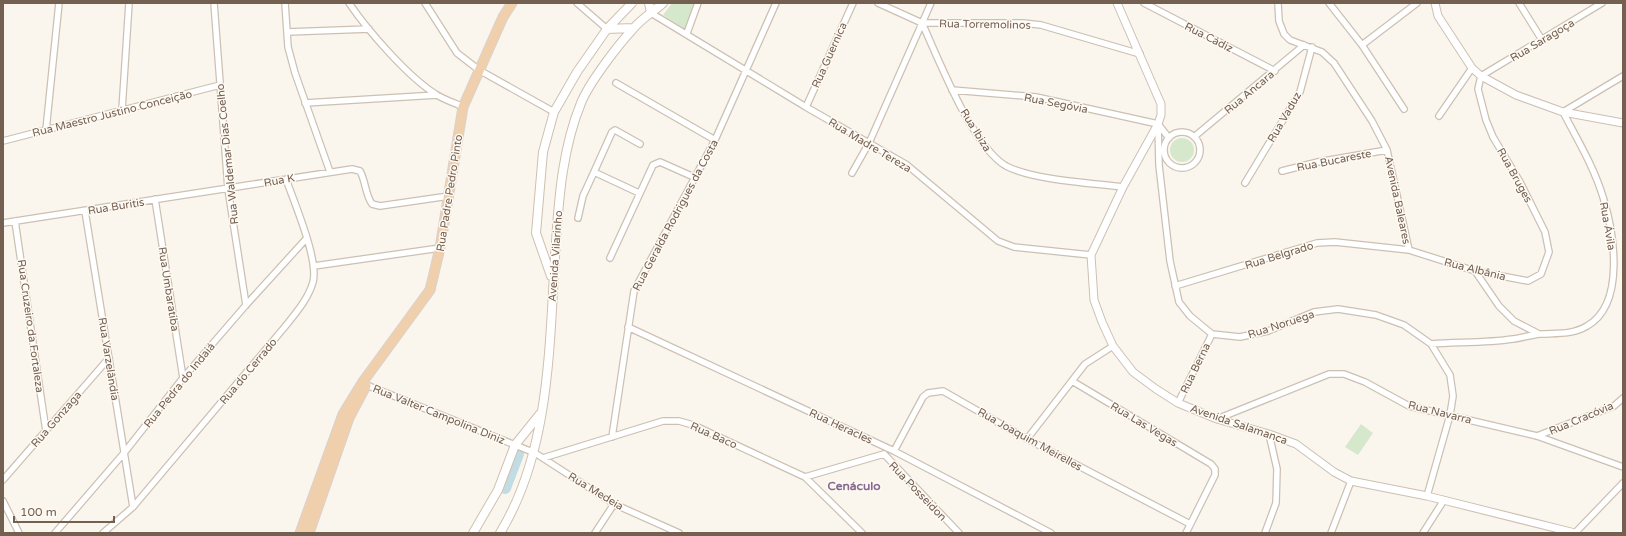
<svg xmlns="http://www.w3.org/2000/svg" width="1626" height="536" viewBox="0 0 1626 536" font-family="'Varela Round',sans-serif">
  <rect width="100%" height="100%" fill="#fbf6ed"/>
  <!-- green -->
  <path fill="#d5e8cc" d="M672 3H696L686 30 663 15Z
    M1170 150a12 12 0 1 1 24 0a12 12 0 1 1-24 0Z
    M1361 424 1373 433 1358 455 1345 447Z"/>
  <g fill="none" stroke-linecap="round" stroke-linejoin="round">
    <!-- river -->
    <path stroke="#c2dce3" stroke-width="12" d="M505 488 518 454"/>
    <defs>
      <path id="minor" d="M214 3 228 189 246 305
        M285 3 288 47 295 73 330 172
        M349 3C368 31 409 78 437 95 445 100 455 103 463 107
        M425 3 457 53 479 70 554 112
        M577 3 607 29
        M878 3 922 23H1023L1041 25 1140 54
        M1144 3 1275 71
        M1278 3 1279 21 1284 34 1290 40 1322 52 1334 63 1372 121 1387 150 1409 250
        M1329 3 1362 45 1404 109
        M1519 3 1542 40
        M651 13 806 107 907 165 998 241 1014 247 1091 255
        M922 23C939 60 972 146 1006 166 1033 180 1091 183 1123 187
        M287 32 369 29
        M687 33 698 3
        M1362 45 1417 3
        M616 83 715 140
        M952 90 1036 97 1158 124
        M305 103 437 95
        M806 107 853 3
        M122 110 129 3
        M1439 116 1472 68
        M1158 124 1159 165 1170 261 1179 302 1190 316 1212 334 1240 337 1268 331 1314 312 1338 309 1376 315 1404 325 1431 344 1450 375 1453 396 1450 415 1427 496
        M1158 124 1169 138
        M46 130 59 3
        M1164 150a18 18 0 1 1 36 0a18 18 0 1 1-36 0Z
        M1194 137 1304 45
        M3 141 220 85
        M1282 171 1318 162 1387 150
        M852 173 869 143 931 3
        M1245 183 1300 92 1312 47
        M639 193 594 172 612 132 615 130 640 144
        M155 199 183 378
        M85 211 133 507
        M578 218 583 196 594 172
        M15 221 46 431
        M3 223 352 169 360 171C366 182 365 194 372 204L380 206 449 196
        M610 258 653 165 660 162 696 178
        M314 266 440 248
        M1475 271 1499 306 1514 321 1539 334
        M1175 286 1317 243 1335 242 1409 250 1475 271 1528 281 1541 274 1549 252 1545 232 1520 182 1493 137 1486 120 1478 89 1481 76 1602 3
        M628 327 894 451 1051 533
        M1431 344C1458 342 1486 343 1513 339 1522 338 1530 335 1540 334 1556 333 1572 335 1587 326 1626 304 1614 232 1603 197 1594 167 1577 139 1563 112L1623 76
        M1072 381 1211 464 1215 469V475L1186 533
        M364 384 535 453 614 504 679 533
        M1178 403 1212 334
        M1217 419 1329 374H1344L1365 382 1409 406 1537 436 1623 467
        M1537 436 1614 406 1623 398
        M612 437 634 291 715 140 776 3
        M1027 439 1085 364 1113 346
        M894 451 923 397 928 393 943 391 1027 439 1190 524
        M884 454 959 533
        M543 458 663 421H679L693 425 805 477 862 533
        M805 477 884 454
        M3 480 109 358
        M3 501 19 533
        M55 533 124 453 183 378 246 305 306 239
        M103 533 133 507 283 329C294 315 308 300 313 282 319 260 294 202 286 179
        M595 533 614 504
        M1265 533 1276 503 1277 469 1269 434
        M1331 533 1351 481
        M1423 533 1444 500
        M1575 533 1623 483"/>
      <path id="tertiary" d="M1117 3 1161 104V115L1158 124 1123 187 1091 255 1094 300 1102 322 1113 346 1133 372 1156 389 1178 403 1217 419 1269 434 1296 444 1334 472 1351 481 1427 496 1575 533
        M1435 3 1438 16 1472 68 1481 76 1516 95 1563 112 1623 123"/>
      <path id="secondary" d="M649 3 651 13
        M607 29 633 28
        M551 276 536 233 543 152 554 112 577 72 607 29 632 3
        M473 533 498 490 515 445 540 414
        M500 533C552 448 549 339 556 242 559 195 563 147 581 103 589 83 618 45 633 29 641 19 653 12 663 3"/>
      <path id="trunk" d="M300 533 343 414 362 383 430 290 440 248 463 107 503 17 512 3
        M309 533 349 418 366 386"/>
    </defs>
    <!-- minor casing -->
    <use href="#minor" stroke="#ccc0b3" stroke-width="8"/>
    <!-- tertiary casing -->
    <use href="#tertiary" stroke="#ccc0b3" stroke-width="9"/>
    <!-- secondary casing -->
    <use href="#secondary" stroke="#cfc0b1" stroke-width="10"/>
    <!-- trunk casing -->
    <use href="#trunk" stroke="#d8d2ce" stroke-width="11"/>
    <!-- minor -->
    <use href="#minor" stroke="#fff" stroke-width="5.5"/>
    <!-- tertiary -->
    <use href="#tertiary" stroke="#fff" stroke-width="7"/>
    <!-- secondary -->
    <use href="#secondary" stroke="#fff" stroke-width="8"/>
    <!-- trunk -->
    <use href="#trunk" stroke="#f0cfac" stroke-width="9"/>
  </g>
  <g text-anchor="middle" stroke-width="3" stroke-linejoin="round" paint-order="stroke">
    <!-- street labels -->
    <g font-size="11" fill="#746051" stroke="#fefaf3">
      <text transform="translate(985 24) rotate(1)" y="4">Rua Torremolinos</text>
      <text transform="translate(1209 37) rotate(27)" y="4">Rua Cádiz</text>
      <text transform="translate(1542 40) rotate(-31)" y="4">Rua Saragoça</text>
      <text transform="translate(829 55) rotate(-66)" y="4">Rua Guernica</text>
      <text transform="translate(1249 92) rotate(-40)" y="4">Rua Ancara</text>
      <text transform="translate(1056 103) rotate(11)" y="4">Rua Segóvia</text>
      <text transform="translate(112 113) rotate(-14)" y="4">Rua Maestro Justino Conceição</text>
      <text transform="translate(1284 117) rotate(-60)" y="4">Rua Vaduz</text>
      <text transform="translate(976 130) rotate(58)" y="4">Rua Ibiza</text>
      <text transform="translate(870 145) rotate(31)" y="4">Rua Madre Tereza</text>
      <text transform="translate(227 154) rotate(-96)" y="4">Rua Waldemar Dias Coelho</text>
      <text transform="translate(1334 160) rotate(-11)" y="4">Rua Bucareste</text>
      <text transform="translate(1515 175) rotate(61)" y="4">Rua Bruges</text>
      <text transform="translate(279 180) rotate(-10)" y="4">Rua K</text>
      <text transform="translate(449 193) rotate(-81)" y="4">Rua Padre Pedro Pinto</text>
      <text transform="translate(1398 200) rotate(78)" y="4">Avenida Baleares</text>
      <text transform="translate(116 206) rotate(-9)" y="4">Rua Buritis</text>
      <text transform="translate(675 215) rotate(-62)" y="4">Rua Geralda Rodrigues da Costa</text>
      <text transform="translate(1608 226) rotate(80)" y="4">Rua Ávila</text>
      <text transform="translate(1279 255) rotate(-17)" y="4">Rua Belgrado</text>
      <text transform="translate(555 256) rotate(-86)" y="4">Avenida Vilarinho</text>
      <text transform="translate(1475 269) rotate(14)" y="4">Rua Albânia</text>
      <text transform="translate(169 289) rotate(81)" y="4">Rua Umbaratiba</text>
      <text transform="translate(1281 324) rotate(-18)" y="4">Rua Noruega</text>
      <text transform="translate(31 326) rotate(82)" y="4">Rua Cruzeiro da Fortaleza</text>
      <text transform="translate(109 359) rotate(81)" y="4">Rua Varzelândia</text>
      <text transform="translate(1195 368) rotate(-64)" y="4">Rua Berna</text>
      <text transform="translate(248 371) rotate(-50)" y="4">Rua do Cerrado</text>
      <text transform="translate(179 385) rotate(-51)" y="4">Rua Pedra do Indaiá</text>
      <text transform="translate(1440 412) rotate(14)" y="4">Rua Navarra</text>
      <text transform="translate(439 414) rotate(22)" y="4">Rua Valter Campolina Diniz</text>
      <text transform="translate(1581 418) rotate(-23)" y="4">Rua Cracóvia</text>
      <text transform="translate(56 419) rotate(-49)" y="4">Rua Gonzaga</text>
      <text transform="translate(1144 424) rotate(31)" y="4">Rua Las Vegas</text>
      <text transform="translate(1239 424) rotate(19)" y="4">Avenida Salamanca</text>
      <text transform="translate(841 426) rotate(25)" y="4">Rua Heracles</text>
      <text transform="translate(714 435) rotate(24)" y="4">Rua Baco</text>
      <text transform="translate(1030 439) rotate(29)" y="4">Rua Joaquim Meirelles</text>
      <text transform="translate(596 491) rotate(31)" y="4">Rua Medeia</text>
      <text transform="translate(918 491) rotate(46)" y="4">Rua Posseidon</text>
    </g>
    <!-- neighbourhood labels -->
    <g font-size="12" font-weight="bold" fill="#866a8f" stroke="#fefaf3">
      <text x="854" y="490">Cenáculo</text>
    </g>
  </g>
  <!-- border -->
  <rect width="1626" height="536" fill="none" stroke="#746051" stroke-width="8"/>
  <!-- scale -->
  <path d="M14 516v6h100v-6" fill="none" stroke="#746051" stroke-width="2"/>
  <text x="20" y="516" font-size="12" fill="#746051" stroke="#fefaf3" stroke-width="3" paint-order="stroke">100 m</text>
</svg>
